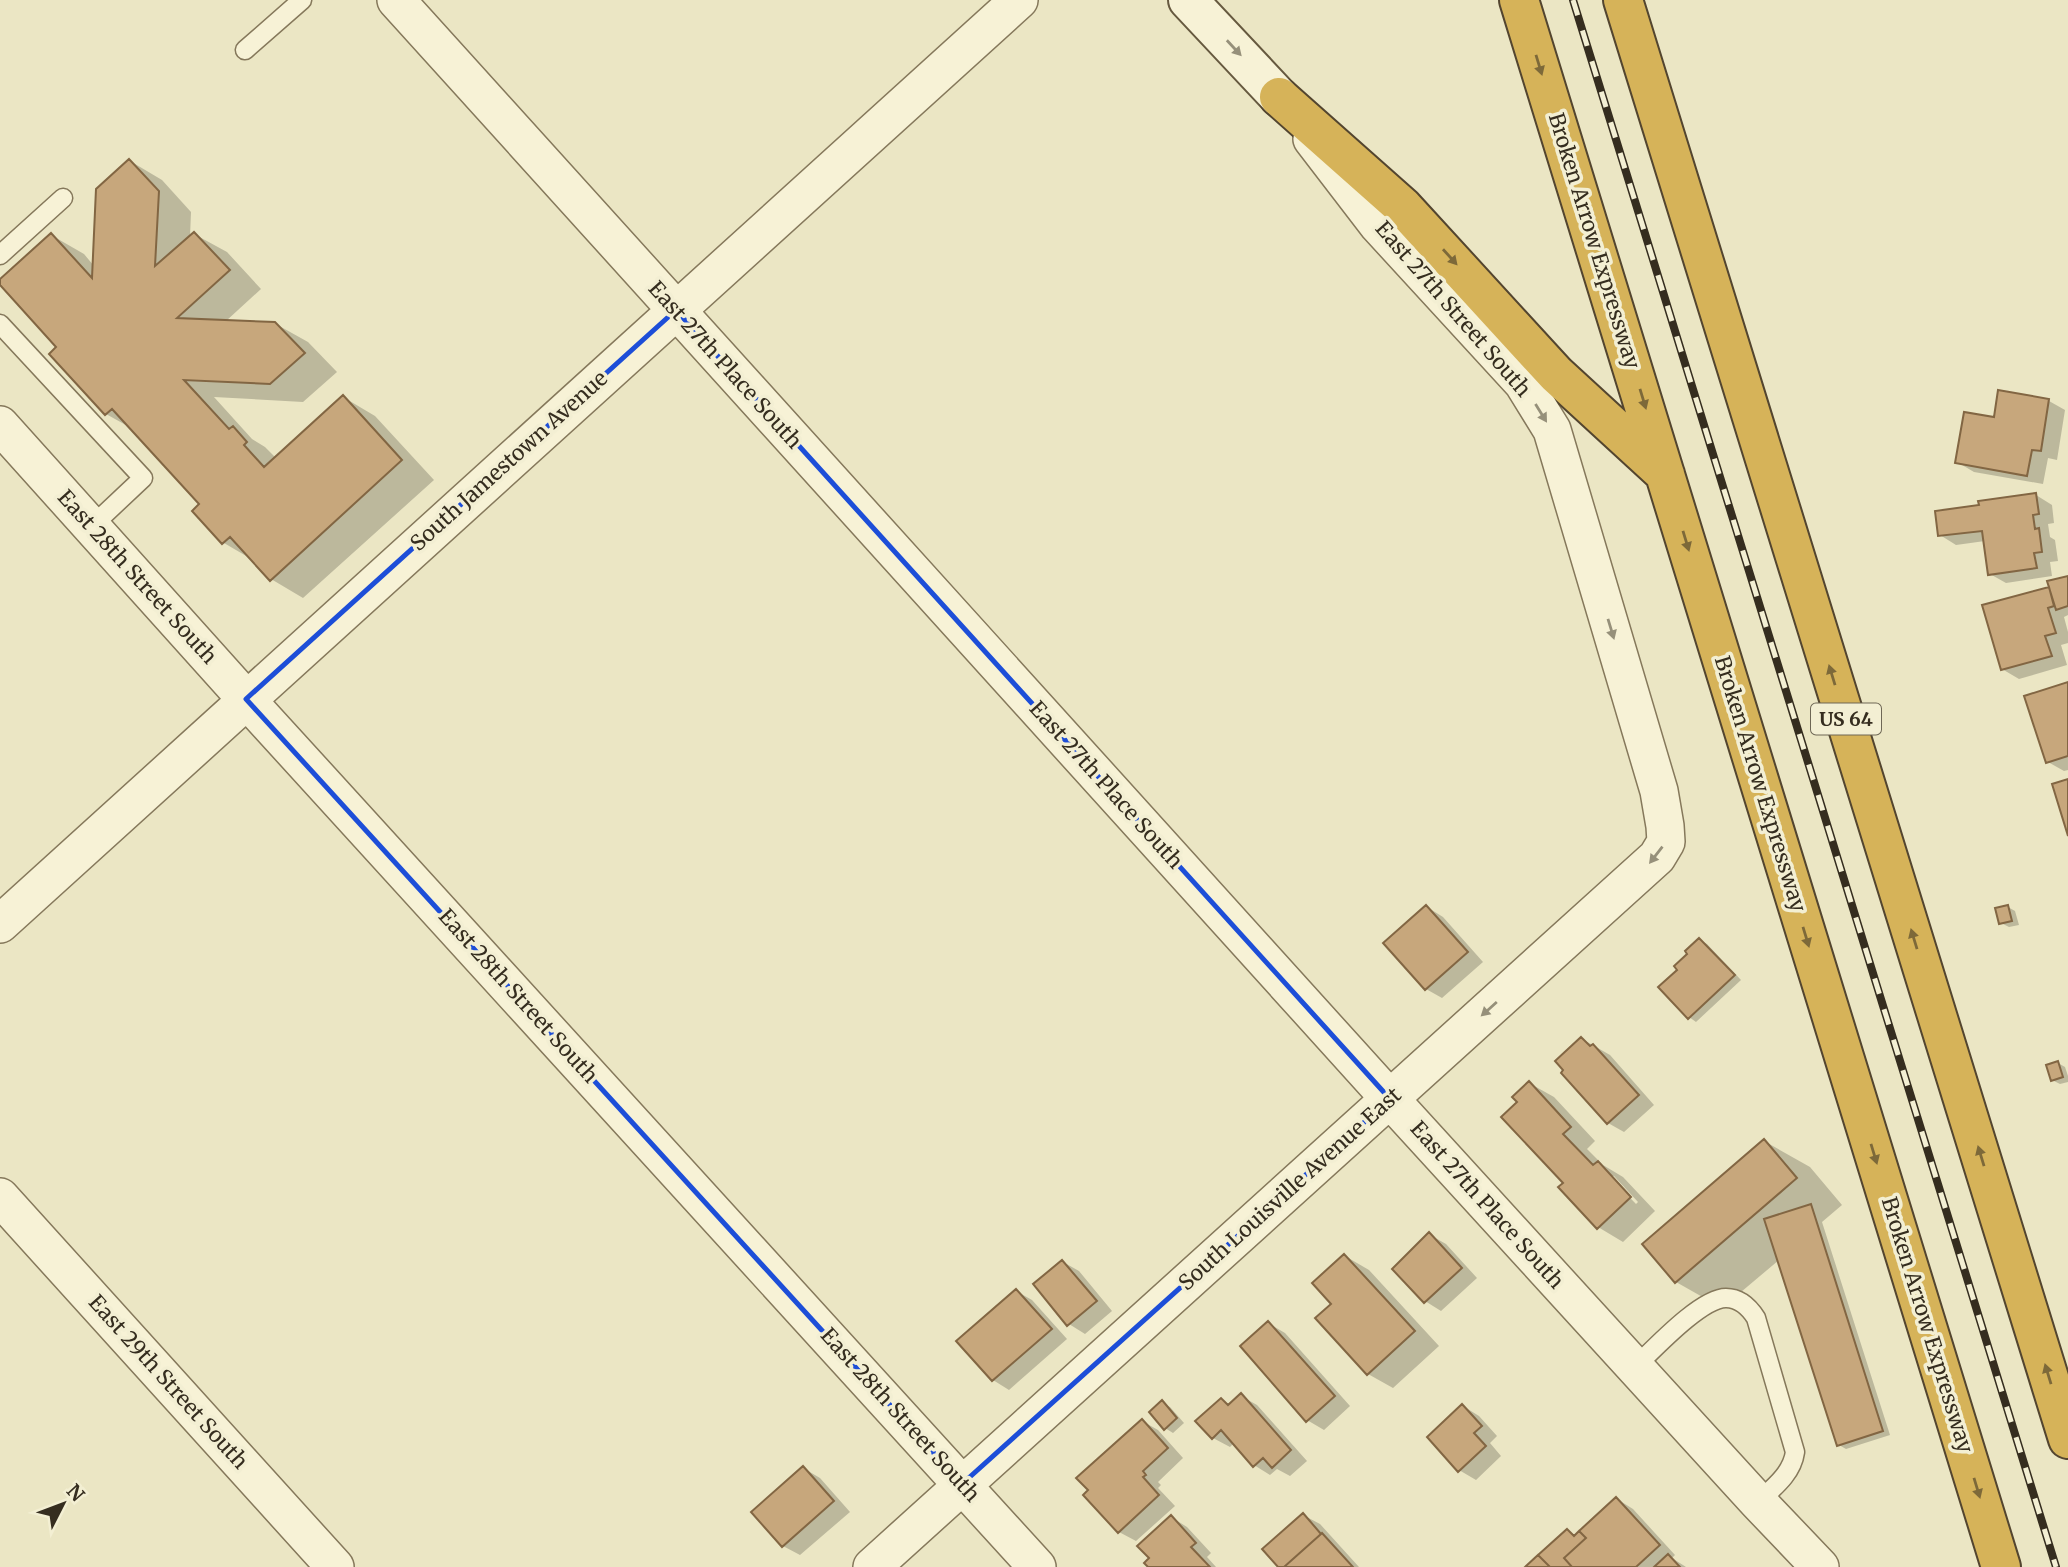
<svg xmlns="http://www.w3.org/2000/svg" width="2068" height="1567" viewBox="0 0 2068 1567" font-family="Merriweather,serif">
  <rect width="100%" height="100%" fill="#ebe6c4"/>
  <!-- shadow -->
  <path fill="#0003" fill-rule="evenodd" d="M130 161 162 180 191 212 190 237 194 234 227 252 261 289 226 321 274 323 308 342 337 372 303 402 214 397 252 439 265 447 276 458 343 397 375 416 434 480 303 598 271 579 253 560 224 543 194 511 202 505 133 429 106 414 59 347 0 282 51 235 84 254 94 266Z
    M2049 401 2065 410 2057 460 2048 458 2043 484 1974 472 1957 462 1995 419Z
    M2036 495 2052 505 2054 523 2048 524 2050 537 2055 540 2058 561 2050 562 2052 576 2006 583 1990 574 1985 541 1956 545 1940 535 1981 506Z
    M2068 577V615L2064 617 2068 632V643L2061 645 2067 665 2019 679 2002 669 1984 607 2051 588Z
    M2068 684V770L2064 771 2048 762Z
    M1427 907 1443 917 1483 962 1442 998 1426 989Z
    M2008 907 2015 911 2019 925 2009 927 2001 923Z
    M1699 940 1707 944 1741 980 1696 1022 1689 1017 1679 970Z
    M1582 1039 1610 1055 1654 1105 1624 1132 1608 1123Z
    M2058 1063 2065 1067 2068 1076V1082L2060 1084 2052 1080Z
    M1529 1083 1554 1097 1595 1141 1587 1149 1603 1165 1623 1177 1655 1211 1623 1242 1598 1227 1565 1183 1520 1102ZM1609 1176H1614L1638 1202 1636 1204Z
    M1764 1141 1810 1167 1842 1205 1822 1222 1890 1435 1846 1449 1839 1445 1779 1260 1722 1308 1676 1282Z
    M1430 1235 1446 1244 1477 1278 1441 1311 1425 1301Z
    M1345 1256 1369 1270 1439 1346 1393 1388 1368 1374 1333 1304Z
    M1063 1262 1079 1271 1112 1311 1085 1334 1069 1324Z
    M1016 1291 1032 1300 1067 1339 1009 1390 993 1380Z
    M1268 1323 1285 1333 1350 1406 1324 1430 1307 1420Z
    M1241 1396 1257 1405 1307 1461 1290 1476 1277 1469 1270 1475 1254 1465 1234 1443 1230 1447 1213 1438 1221 1400 1230 1405Z
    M1163 1403 1170 1407 1184 1423 1173 1433 1165 1428Z
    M1463 1406 1479 1416 1497 1436 1490 1443 1501 1456 1476 1480 1459 1470Z
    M1142 1421 1158 1430 1183 1458 1158 1482 1161 1485 1158 1488 1175 1506 1136 1541 1119 1532 1085 1495Z
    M803 1468 820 1478 850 1512 800 1555 783 1546Z
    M1617 1499 1633 1509 1675 1555 1672 1558 1686 1567H1527L1567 1531 1575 1535Z
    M1303 1515 1320 1524 1359 1567H1281Z
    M1171 1517 1187 1527 1211 1553 1207 1557 1216 1567H1151Z"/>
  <!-- building -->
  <path fill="#c7a77c" stroke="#826643" stroke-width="2" d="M129 159 159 191 155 266 194 232 230 270 177 318 275 322 305 353 270 384 184 380 229 429 233 426 247 442 244 445 264 467 343 395 402 460 270 581 230 537 222 544 192 511 199 504 112 409 105 415 49 354 56 347 0 285V279L51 233 92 278 96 189Z
    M1998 390 2049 399 2041 451 2032 450 2027 476 1955 463 1964 412 1994 417Z
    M2036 493 2039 514 2033 515 2035 529 2039 528 2042 552 2034 553 2037 568 1988 575 1982 531 1938 536 1935 511 1979 505 1978 501Z
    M2068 576V606L2056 610 2047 581Z
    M2049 587 2054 606 2048 608 2056 633 2045 636 2052 656 2001 670 1982 605Z
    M2068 682V756L2046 763 2024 696Z
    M2068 779V836L2052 784Z
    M1426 905 1468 952 1425 990 1383 943Z
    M2008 905 2012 921 1999 924 1995 908Z
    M1699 938 1735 975 1688 1019 1658 987 1677 970 1674 966 1687 954 1685 951Z
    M1581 1037 1590 1046 1593 1044 1639 1095 1607 1124 1561 1073 1563 1070 1555 1061Z
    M2058 1061 2063 1077 2051 1081 2046 1065Z
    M1529 1081 1571 1127 1563 1134 1593 1165 1598 1161 1631 1197 1597 1229 1558 1187 1563 1183 1501 1117 1517 1102 1512 1097Z
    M1764 1139 1797 1178 1675 1283 1642 1244Z
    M1811 1204 1883 1431 1837 1446 1764 1219Z
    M1429 1232 1462 1268 1424 1303 1392 1269Z
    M1344 1254 1415 1331 1367 1375 1315 1318 1331 1304 1312 1283Z
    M1062 1260 1097 1301 1067 1326 1033 1284Z
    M1016 1289 1052 1329 992 1381 956 1341Z
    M1268 1321 1335 1396 1306 1422 1240 1346Z
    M1241 1393 1291 1450 1272 1468 1263 1458 1253 1467 1221 1430 1212 1439 1195 1421 1221 1398 1228 1405Z
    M1162 1400 1177 1418 1164 1430 1149 1412Z
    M1462 1404 1482 1426 1474 1433 1486 1446 1458 1472 1427 1437Z
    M1142 1419 1168 1448 1143 1471 1146 1475 1143 1477 1159 1495 1118 1533 1083 1495 1088 1490 1076 1478Z
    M803 1466 834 1501 782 1547 751 1512Z
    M1616 1497 1660 1545 1636 1567H1572L1564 1558 1586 1538 1579 1531Z
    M1303 1513 1321 1534 1284 1567H1278L1262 1549Z
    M1171 1515 1196 1543 1191 1547 1210 1567H1148L1144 1563 1149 1558 1137 1546Z
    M1567 1529 1574 1536 1579 1531 1586 1538 1564 1558 1572 1567H1550L1538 1555Z
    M1322 1533 1353 1567H1284L1321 1534Z
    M1668 1554 1680 1567H1654Z
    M1538 1555 1550 1567H1525Z"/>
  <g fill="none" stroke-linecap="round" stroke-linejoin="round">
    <defs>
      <path id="lane" d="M245 50 302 0
        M0 255 63 198
        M0 324 143 478 92 526
        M1635 1367C1654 1349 1701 1298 1726 1298 1740 1298 1749 1307 1756 1318L1795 1452C1792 1474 1773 1488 1758 1502"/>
      <path id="street" d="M396 0 1390 1099 1758 1502 1820 1567
        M0 425 246 699 1037 1567
        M0 924 1019 0
        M0 1197 335 1567
        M872 1567 1657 857 1666 842 1665 826 1659 791 1552 430 1523 383 1378 225 1312 139"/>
      <path id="secondary" d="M1188 0 1279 97"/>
      <path id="highway" d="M1519 0 2001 1567
        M1623 0 2068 1439
        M1279 97 1403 207 1556 374 1665 474"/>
    </defs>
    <!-- lane casing -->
    <use href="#lane" stroke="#85785b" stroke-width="21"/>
    <!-- street casing -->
    <use href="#street" stroke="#85785b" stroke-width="40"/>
    <!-- secondary casing -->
    <use href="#secondary" stroke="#66593f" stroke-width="42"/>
    <!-- highway casing -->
    <use href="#highway" stroke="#53452f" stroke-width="42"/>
    <!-- lane -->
    <use href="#lane" stroke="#f7f2d6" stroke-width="18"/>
    <!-- street -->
    <use href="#street" stroke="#f7f2d6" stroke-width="37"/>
    <!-- secondary -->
    <use href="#secondary" stroke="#f7f2d6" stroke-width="38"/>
    <!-- highway -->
    <use href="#highway" stroke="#d6b359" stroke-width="38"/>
    <defs>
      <path id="rail" d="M1573 0 2056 1567"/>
    </defs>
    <!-- rail casing -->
    <use href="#rail" stroke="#352d1f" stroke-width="8"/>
    <!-- rail -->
    <use href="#rail" stroke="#f3efd3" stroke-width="5" stroke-dasharray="16" stroke-linecap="butt"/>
  </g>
  <!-- one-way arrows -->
  <defs><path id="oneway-solid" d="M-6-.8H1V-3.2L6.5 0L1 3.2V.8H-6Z" transform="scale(1.75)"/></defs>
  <g fill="#96907a">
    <use href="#oneway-solid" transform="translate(1234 48) rotate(47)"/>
    <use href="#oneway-solid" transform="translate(1541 413) rotate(58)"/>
    <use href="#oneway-solid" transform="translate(1611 629) rotate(73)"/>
    <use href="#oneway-solid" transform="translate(1656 855) rotate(128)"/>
    <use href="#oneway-solid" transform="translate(1489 1009) rotate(138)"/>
  </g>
  <g fill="#7d6939">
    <use href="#oneway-solid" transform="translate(1539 65) rotate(73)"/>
    <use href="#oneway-solid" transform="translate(1450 257) rotate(48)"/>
    <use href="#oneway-solid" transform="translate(1643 399) rotate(73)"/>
    <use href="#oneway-solid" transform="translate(1686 541) rotate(73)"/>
    <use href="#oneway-solid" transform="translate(1832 675) rotate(-107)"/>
    <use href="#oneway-solid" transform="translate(1806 937) rotate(73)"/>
    <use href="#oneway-solid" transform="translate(1914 939) rotate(-107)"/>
    <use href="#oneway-solid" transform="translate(1874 1154) rotate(73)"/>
    <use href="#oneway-solid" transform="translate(1981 1156) rotate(-107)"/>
    <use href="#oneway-solid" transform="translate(2048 1374) rotate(-107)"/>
    <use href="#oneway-solid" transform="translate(1977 1488) rotate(73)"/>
  </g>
  <!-- marked area -->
  <path fill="none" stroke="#1d4ed8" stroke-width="5" stroke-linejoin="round" d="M676 310 1390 1099 962 1484 246 699Z"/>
  <g text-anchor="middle" stroke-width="7" stroke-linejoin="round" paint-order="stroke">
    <!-- shield labels -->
    <rect fill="#f3efd3" stroke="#6e6755" stroke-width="2" x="1811" y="703.5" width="70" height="31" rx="5"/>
    <g font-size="19" font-weight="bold" fill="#352d1f">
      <text x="1846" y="726">US 64</text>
    </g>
    <!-- street labels -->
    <g font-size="21" fill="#352d1f" stroke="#f3efd3">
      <text transform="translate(1594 241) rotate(73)" y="7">Broken Arrow Expressway</text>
      <text transform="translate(1453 309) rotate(49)" y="7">East 27th Street South</text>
      <text transform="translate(725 365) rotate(48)" y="7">East 27th Place South</text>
      <text transform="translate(509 461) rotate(-42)" y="7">South Jamestown Avenue</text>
      <text transform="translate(137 577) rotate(48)" y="7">East 28th Street South</text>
      <text transform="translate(1760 784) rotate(73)" y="7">Broken Arrow Expressway</text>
      <text transform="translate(1106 785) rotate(48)" y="7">East 27th Place South</text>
      <text transform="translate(518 996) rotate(48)" y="7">East 28th Street South</text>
      <text transform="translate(1290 1189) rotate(-42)" y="7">South Louisville Avenue East</text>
      <text transform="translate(1487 1205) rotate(48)" y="7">East 27th Place South</text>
      <text transform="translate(1927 1325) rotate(73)" y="7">Broken Arrow Expressway</text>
      <text transform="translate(168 1382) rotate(48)" y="7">East 29th Street South</text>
      <text transform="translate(900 1415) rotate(48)" y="7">East 28th Street South</text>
    </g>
  </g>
  <!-- north arrow -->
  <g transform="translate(63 1504) rotate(48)" stroke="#f3efd3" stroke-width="5" paint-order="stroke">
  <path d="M0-5L12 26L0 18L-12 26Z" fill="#352d1f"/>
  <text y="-10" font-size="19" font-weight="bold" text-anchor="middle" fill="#352d1f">N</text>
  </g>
</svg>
